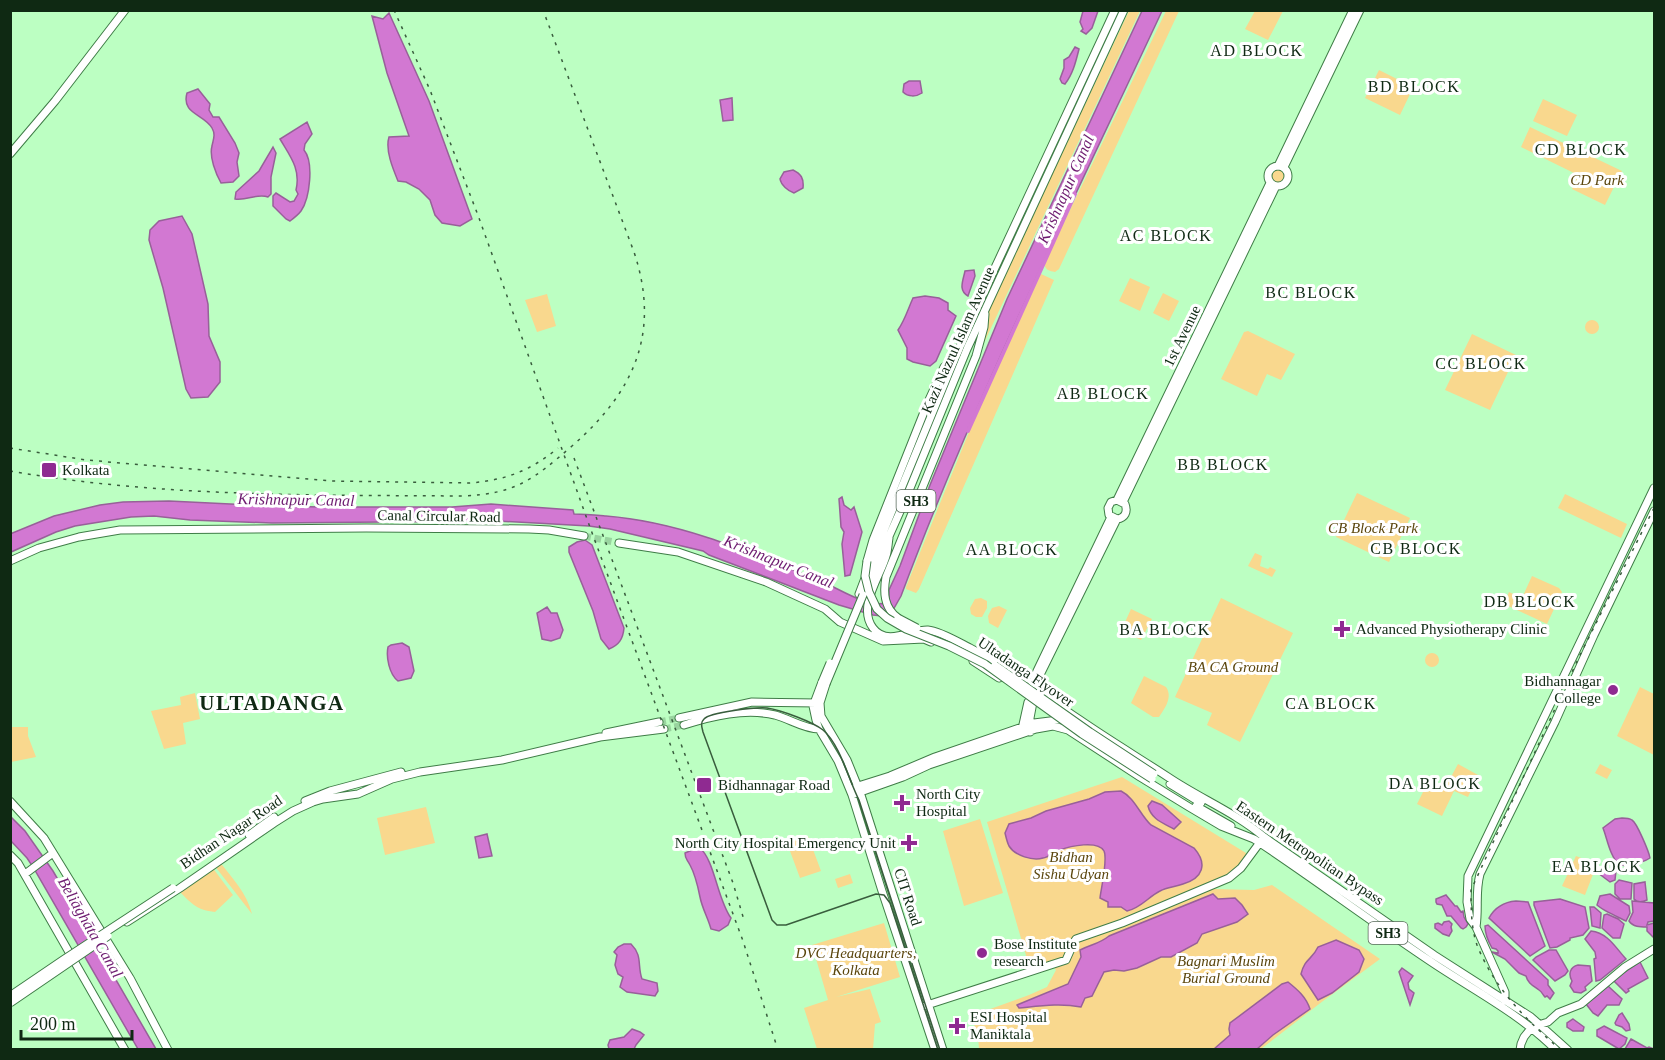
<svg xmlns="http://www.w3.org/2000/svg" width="1665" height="1060" viewBox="0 0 1665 1060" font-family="'Times New Roman',serif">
  <rect width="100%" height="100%" fill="#bcffc2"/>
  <!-- green -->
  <path fill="#f9d88e" d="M1129 11H1140L983 345 988 310Z
    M1166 11H1179L1059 269 1055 272C1049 271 1046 270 1044 264Z
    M1255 11H1283L1268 40 1245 29Z
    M1379 70 1411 86V92L1400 115 1365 98Z
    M1543 99 1577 115 1567 136 1533 121Z
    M1530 127 1622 171 1605 205 1572 189 1578 175 1521 147Z
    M1271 176a7 7 0 1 1 14 0a7 7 0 1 1-14 0Z
    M1041 274 1054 280 919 589 916 593 906 589V587L969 432 1037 278Z
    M1130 278 1150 287 1140 311 1119 301Z
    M1163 293 1179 301 1169 321 1153 313Z
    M547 294 556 326 537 332 525 300Z
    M1585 327a7 7 0 1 1 14 0a7 7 0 1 1-14 0Z
    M1248 331 1295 354 1281 380 1267 374 1257 396 1221 379 1244 332Z
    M1472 334 1516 355 1490 410 1445 390Z
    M1357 493 1410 518 1389 562 1336 537Z
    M1565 494 1627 524 1621 538 1558 508Z
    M1255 553 1262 556 1260 566 1268 569 1270 567 1276 570 1272 577 1248 566Z
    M1532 576 1559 588 1562 592 1547 624 1504 604 1509 592 1522 598Z
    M981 598 987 601V608L982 617H976L971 614 970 608 975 599Z
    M1221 598 1293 633 1240 742 1207 725 1212 713 1175 697Z
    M999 606 1007 610 998 628 989 623 988 616 992 608Z
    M1131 609 1152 619 1141 640 1121 631Z
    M1425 660a7 7 0 1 1 14 0a7 7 0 1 1-14 0Z
    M1144 676 1166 687C1173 697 1165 708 1159 717H1153L1131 703Z
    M1640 687 1654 694V755L1617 736Z
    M195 693 200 719 183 723 186 744 164 749 151 711 181 705 180 697Z
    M11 727H28V736L36 757 11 762Z
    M1458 764 1478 775 1468 797 1454 791 1442 816 1417 804 1429 780 1445 788Z
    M1600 764 1612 770 1607 779 1595 773Z
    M1122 777 1246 853 1245 858 1231 876 1080 935 1073 947 1082 940 1212 889 1254 890 1272 885 1380 959 1323 1001 1261 1049H979L978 1036 971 1016 1029 995 1047 987 1056 970 1052 964 1030 969 987 822Z
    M426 807 435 843 385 855 377 818Z
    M980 819 1003 893 964 906 943 831Z
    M808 836 821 871 800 878 787 843Z
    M1576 856 1597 864 1585 895 1562 886Z
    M219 861C232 878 247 893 252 914L214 865Z
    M212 867 233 895 215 912C197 910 192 904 180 892Z
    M850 874 853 883 838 888 835 879Z
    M884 923 900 977 836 997 870 989 881 1022 875 1024 873 1049H817L804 1008 828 1000 812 945Z"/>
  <!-- water -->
  <path fill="#d278d2" stroke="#986099" stroke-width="1.5" d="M1083 11H1098L1092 28 1086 34 1081 31 1083 29 1080 22Z
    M1142 11H1162C1072 204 976 395 901 596L893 610 888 614 882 616 873 615 839 605 709 555 703 551 610 529 589 526 498 521 272 523 190 520 154 516 131 517 75 526 56 532 11 552 10 534 54 516 100 505 123 502 169 501 273 506 322 507H452L491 504 573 510 574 514C585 514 595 515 606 516 683 522 754 554 825 583 841 590 869 608 885 603L889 598V590L900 566 930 485 1007 299Z
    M389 13 429 101 472 219 460 226 442 223 435 215 430 200 419 189 406 182 398 181C393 169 385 150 389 137L409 136 387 73 372 16 383 19Z
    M1075 47 1079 49C1076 61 1073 74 1065 84L1062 83 1060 79 1064 68V60L1069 57Z
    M909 81H920L922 93C916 97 908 97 903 92L904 84Z
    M198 89 210 104 209 110 213 117H219L235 143 239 153 237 162 239 176 233 182 221 183C216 174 209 157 212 146 213 140 216 135 212 128 204 114 181 114 187 93Z
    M732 98 733 120 723 121 720 100Z
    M307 122 312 134 305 144 304 150C314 162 310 198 301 211 298 215 294 218 290 221L286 219 273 206V196L276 193 290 202 294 201 298 194 296 190C301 169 290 156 280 139Z
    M273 147 276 153 271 177V194L268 197C257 193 247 201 235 199L236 192 259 171Z
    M793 170C801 174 804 178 803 188L794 193C788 191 781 185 780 179L784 172Z
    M182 216 192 234 208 304 209 336 220 362V382L208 397 191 398 186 389 163 288 149 240 150 230 159 221Z
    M974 270 975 276 968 296C958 290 963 281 965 271Z
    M925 296 939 298 948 303V310L956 316 936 361 930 366 913 362 907 359V348L898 330C905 320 908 309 913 298Z
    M842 497 844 505 851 510 854 507 862 532 850 575 845 576 842 544 844 532 841 527 839 499Z
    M585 540 592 545 624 628C623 639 619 645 609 649L601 639 593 611 569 552V547L577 542Z
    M547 607 551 613H557L563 630 560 638 551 641 542 639 537 613Z
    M402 643 409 647 414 671 411 678 398 681C389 674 386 657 388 647L391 645Z
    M1121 791C1135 798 1140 815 1151 825L1194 848C1208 864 1203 878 1183 884 1175 887 1167 887 1160 891 1148 897 1141 908 1127 911L1121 907H1108V902L1100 898C1101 889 1108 859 1104 851 1098 840 1070 846 1060 850 1054 852 1049 857 1043 858 1033 861 1015 856 1009 846 1007 842 1006 837 1005 833L1009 824 1031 818 1046 811 1089 799 1105 792Z
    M1152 801 1162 805 1181 822 1174 829C1163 823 1151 819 1148 806Z
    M10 816 25 831 53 871 156 1049H138L33 867 27 858 11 841Z
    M1622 818C1626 818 1629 818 1632 820 1637 823 1649 852 1650 858 1644 862 1639 863 1632 864 1628 865 1623 867 1619 864 1610 857 1607 838 1603 828L1615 819Z
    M487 834 492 856 479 858 475 837Z
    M699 847C715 860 717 899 731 918L728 925 719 931 711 929C708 918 702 908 700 897 698 887 695 874 690 865 687 859 685 859 685 853Z
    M1599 869 1616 871 1615 880 1610 882 1598 873Z
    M1619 880 1632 883 1631 899H1620L1615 894V884Z
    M1645 882 1647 900C1643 902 1637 903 1634 899V884Z
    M1213 894 1218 899 1235 898 1242 905 1248 914 1237 922 1202 934 1197 943 1171 957H1161L1137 968 1124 971 1114 970 1104 972 1092 996 1085 998 1081 1007C1060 1003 1040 1006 1019 1008L1017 1005 1068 984 1081 957 1080 950C1092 944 1099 944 1109 936Z
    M1610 894 1629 906 1630 913 1626 921C1618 917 1602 910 1597 905L1600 896Z
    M1446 895 1455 906H1457L1461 912 1463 911 1464 917 1468 924 1466 927 1463 929 1461 928 1451 916H1447L1442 905 1437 904 1436 902V899Z
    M1560 899 1585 907 1589 928 1583 935 1570 938V940L1557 947 1550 948 1534 905V902Z
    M1516 901 1528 902 1545 946 1530 956 1489 918C1495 907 1504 902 1516 901Z
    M1632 901 1654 903V921L1648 922 1647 925 1654 923V938L1647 931V927C1640 927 1633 927 1629 921L1633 912Z
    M1590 907H1594L1601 913 1600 928 1592 926Z
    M1607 914 1618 919 1624 924 1620 938H1613L1602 928 1604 915Z
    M1449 921 1452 924 1451 927 1452 931 1449 936 1443 934 1435 928V924L1438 923 1442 925 1444 922Z
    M1488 925 1548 980V985L1554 993 1550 999 1547 996 1545 997C1543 995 1542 992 1539 990 1534 986 1528 984 1526 976L1519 973 1505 959 1492 952 1498 953V951L1496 949 1492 948C1488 941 1485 934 1485 926Z
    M1591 931C1608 933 1615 947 1626 959L1600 980 1596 981 1594 959 1596 958 1595 952 1585 939Z
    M1336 940 1359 950 1364 959 1359 972 1332 993 1318 1000 1301 974C1305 958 1312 960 1318 947Z
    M624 944H631C643 956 637 965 642 979L657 983 658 991 655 996 627 992 620 987 623 977 618 974 615 965 617 955 614 952 618 947Z
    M1549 950H1556L1568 971 1565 975 1555 981 1533 960 1536 957Z
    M1640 962 1648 978 1628 989 1629 991 1626 993 1613 980Z
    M1578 965 1590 966 1592 981 1585 987 1586 990 1581 993 1574 992 1570 986 1572 981C1568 974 1570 967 1578 965Z
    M1402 968 1413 976 1408 983 1409 989 1414 993 1410 1005 1399 972Z
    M1288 982C1298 990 1306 997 1310 1009L1273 1035 1257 1049H1214L1230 1035 1229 1029 1230 1023 1282 984Z
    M1608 986 1622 999 1619 1005H1607L1598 1016 1593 1013 1586 1004Z
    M1622 1013 1629 1024 1630 1030 1626 1031 1622 1027 1616 1025 1615 1023 1619 1015Z
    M1573 1019 1584 1027 1583 1031H1573L1567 1027V1023Z
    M1604 1026 1627 1038 1625 1044 1619 1049 1597 1036V1030Z
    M632 1029 640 1032 644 1035 636 1045 634 1049H609L608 1045 610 1040 624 1037Z
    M1631 1039 1647 1048 1649 1047 1654 1049H1625Z"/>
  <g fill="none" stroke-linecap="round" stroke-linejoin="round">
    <!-- canal -->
    <path stroke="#d278d2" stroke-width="4" d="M968 431 1075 194"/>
    <!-- major-tunnel -->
    <path stroke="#99d49f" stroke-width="7" stroke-dasharray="7 3.5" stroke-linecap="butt" d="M584 536 619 543
      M659 722 679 718
      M664 729 684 725"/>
    <defs>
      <path id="major" d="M10 154 55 101 125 10
        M1268 176a10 10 0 1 1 20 0a10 10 0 1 1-20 0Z
        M1278 166 1353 10
        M1284 167 1360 10
        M1117 500 1270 183
        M1123 502 1276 186
        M889 538C888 544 888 550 886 556 880 577 857 607 873 628 887 647 912 629 928 630 940 631 960 643 970 648 1010 669 1043 695 1080 720 1109 740 1139 758 1168 777 1199 798 1236 813 1264 837L1434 955 1531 1017 1568 1050
        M619 543 678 552 766 582 825 609 840 622 883 641 924 639 931 642
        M10 561 39 548 79 537 120 530 366 528 529 529 549 530 584 536
        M867 561 873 540 928 402 944 367 953 360
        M859 594 873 557 955 358 986 287 1115 10
        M863 595 906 498 967 349 1124 10
        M898 618C884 608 883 593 886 577L976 356 984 327 985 314
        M973 661 999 678
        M822 682 813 706 816 720 819 729 838 761 852 795 882 891 935 1050
        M1033 682 1037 671 1111 517
        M826 684 820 703 821 716 847 760 860 792 943 1050
        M679 718 752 702 817 703
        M684 725C712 716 745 708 775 715 790 719 804 729 819 729
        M1022 729 1028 702
        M1030 732V718L1037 681 1117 519C1125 518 1128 512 1125 504L1117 500 1111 502 1108 508 1109 515 1117 519
        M606 733 659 722
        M1170 784 1201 803
        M855 787 890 776 935 757 1034 723 1066 719
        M852 795 903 777 929 765 1036 729 1053 726 1068 730 1140 777 1189 807 1221 826 1254 839C1313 878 1370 921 1430 961 1473 990 1519 1013 1556 1050
        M10 801 44 838 130 978 168 1050
        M305 801 330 791 401 772
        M1196 806 1231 826
        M249 835 274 817
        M10 855 18 863 125 1050
        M25 874 53 853
        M127 922 180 888 274 823 293 811 313 802 323 799 358 794 392 779 420 772 502 760 600 737 664 729
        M1476 927C1479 908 1475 893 1480 874L1555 722 1594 635 1654 511
        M1505 1001V992L1476 927 1470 919 1467 902 1468 876 1654 488
        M921 1007 1066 960 1074 942 1076 939 1122 923 1229 878 1241 868 1261 841
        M1520 1050 1521 1044 1524 1037 1532 1027 1548 1022 1558 1013 1581 1004 1625 967 1654 949"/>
    </defs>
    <!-- major casing -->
    <use href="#major" stroke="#3f7d47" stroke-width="9"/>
    <!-- major -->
    <use href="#major" stroke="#fff" stroke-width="7"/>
    <!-- tram -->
    <path stroke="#395d3d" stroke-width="1.5" d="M938 1050 890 903 884 895 876 894 786 925H777L772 920 703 732C702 727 700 723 704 719 710 712 757 707 767 708 781 710 813 722 823 730 840 744 849 781 859 800L940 1050"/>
    <!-- rail -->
    <path stroke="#395d3d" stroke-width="1.5" stroke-dasharray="3 6" stroke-linecap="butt" d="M394 10 430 90 479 218 591 530 743 941 778 1050
      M10 448 86 460 331 481 470 483C506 480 530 471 558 448
      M574 458 733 883 744 920
      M10 471C160 497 312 495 463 496 515 494 533 480 572 446 634 392 661 333 634 252L543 10
      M1561 1050C1526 1020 1494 988 1477 945 1471 928 1471 907 1471 890L1579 657 1654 508"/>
    <defs>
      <path id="major-bridge" d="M867 561 865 576 869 592 877 609 887 618 906 629 949 646 985 664 1082 734 1152 779
        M898 618 917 628
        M995 665 1090 732 1154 774
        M822 682 830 663
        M826 684 863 595
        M10 996 63 960 173 888
        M10 1003 108 936"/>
    </defs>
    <!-- major-bridge casing -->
    <use href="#major-bridge" stroke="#3f7d47" stroke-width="9" stroke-linecap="butt"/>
    <!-- major-bridge -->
    <use href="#major-bridge" stroke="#fff" stroke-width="7"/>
  </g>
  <!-- markers -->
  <g fill="#8f2a91" stroke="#fff" stroke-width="2">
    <rect x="41" y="462" width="16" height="16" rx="3"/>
    <path d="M1339 620h6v6h6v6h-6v6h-6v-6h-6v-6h6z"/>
    <circle cx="1613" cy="690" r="6"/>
    <rect x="696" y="777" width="16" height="16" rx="3"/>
    <path d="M899 794h6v6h6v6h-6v6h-6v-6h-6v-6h6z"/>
    <path d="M906 834h6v6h6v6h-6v6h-6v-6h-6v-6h6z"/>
    <circle cx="982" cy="953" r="6"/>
    <path d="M954 1017h6v6h6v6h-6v6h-6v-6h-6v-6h6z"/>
  </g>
  <g text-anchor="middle" stroke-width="6" stroke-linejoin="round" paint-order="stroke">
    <!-- shield labels -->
    <g fill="#fff" stroke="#57695a" stroke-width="1.5">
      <rect x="896.5" y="490" width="39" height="22" rx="4.5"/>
      <rect x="1368.5" y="922" width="39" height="22" rx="4.5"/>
    </g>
    <g font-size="14" font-weight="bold" fill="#0f2913">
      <text x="916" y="506">SH3</text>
      <text x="1388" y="938">SH3</text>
    </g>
    <!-- park labels -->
    <g font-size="15" font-style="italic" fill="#5b460d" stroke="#fff">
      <text x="1597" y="185">CD Park</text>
      <text x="1373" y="533">CB Block Park</text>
      <text x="1233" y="672">BA CA Ground</text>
      <text x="1071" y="862">Bidhan<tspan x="1071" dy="17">Sishu Udyan</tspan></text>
      <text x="856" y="958">DVC Headquarters,<tspan x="856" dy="17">Kolkata</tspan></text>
      <text x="1226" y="966">Bagnari Muslim<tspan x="1226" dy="17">Burial Ground</tspan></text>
    </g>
    <!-- street labels -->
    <g font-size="15" fill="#0f2913" stroke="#fff">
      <text transform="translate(1182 336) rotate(-64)" y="5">1st Avenue</text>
      <text transform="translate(958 340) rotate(-66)" y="5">Kazi Nazrul Islam Avenue</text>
      <text transform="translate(439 516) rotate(1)" y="5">Canal Circular Road</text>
      <text transform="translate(1026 672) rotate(34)" y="5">Ultadanga Flyover</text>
      <text transform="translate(231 832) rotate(-34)" y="5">Bidhan Nagar Road</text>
      <text transform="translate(1310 853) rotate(34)" y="5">Eastern Metropolitan Bypass</text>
      <text transform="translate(908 897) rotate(72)" y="5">CIT Road</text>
    </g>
    <!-- poi labels -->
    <g font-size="15" fill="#0f2913" stroke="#fff" text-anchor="start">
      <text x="62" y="475">Kolkata</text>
      <text x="1356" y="634">Advanced Physiotherapy Clinic</text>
      <text x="1601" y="686" text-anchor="end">Bidhannagar<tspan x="1601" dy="17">College</tspan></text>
      <text x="718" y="790">Bidhannagar Road</text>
      <text x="916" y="799">North City<tspan x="916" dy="17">Hospital</tspan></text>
      <text x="896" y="848" text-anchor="end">North City Hospital Emergency Unit</text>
      <text x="994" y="949">Bose Institute<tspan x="994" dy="17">research</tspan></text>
      <text x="970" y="1022">ESI Hospital<tspan x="970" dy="17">Maniktala</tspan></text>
    </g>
    <!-- neighbourhood labels -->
    <g font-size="16" letter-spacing="1.5" fill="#0f2913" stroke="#fff">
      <text x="1257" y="56">AD BLOCK</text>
      <text x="1414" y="92">BD BLOCK</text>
      <text x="1581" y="155">CD BLOCK</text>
      <text x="1166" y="241">AC BLOCK</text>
      <text x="1311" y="298">BC BLOCK</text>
      <text x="1481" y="369">CC BLOCK</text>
      <text x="1103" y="399">AB BLOCK</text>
      <text x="1223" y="470">BB BLOCK</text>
      <text x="1416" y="554">CB BLOCK</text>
      <text x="1012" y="555">AA BLOCK</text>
      <text x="1530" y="607">DB BLOCK</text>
      <text x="1165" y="635">BA BLOCK</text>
      <text x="1331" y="709">CA BLOCK</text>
      <text x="1435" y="789">DA BLOCK</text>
      <text x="1597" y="872">EA BLOCK</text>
    </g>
    <!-- water labels -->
    <g font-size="16" font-style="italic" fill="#6e1c70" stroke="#fff">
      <text transform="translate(1065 189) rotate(-66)" y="6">Krishnapur Canal</text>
      <text transform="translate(296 499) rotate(1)" y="6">Krishnapur Canal</text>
      <text transform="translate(779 561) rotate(22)" y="6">Krishnapur Canal</text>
      <text transform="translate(91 927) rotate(60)" y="6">Beliāghāta Canal</text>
    </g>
    <!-- district labels -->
    <g font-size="21" font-weight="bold" letter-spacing="1.5" fill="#0f2913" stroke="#fff">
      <text x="272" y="710">ULTADANGA</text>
    </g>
  </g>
  <!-- border -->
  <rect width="1665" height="1060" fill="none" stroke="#0f2913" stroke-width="24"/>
  <!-- scale -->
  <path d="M21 1030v9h111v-9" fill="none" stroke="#0f2913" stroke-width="3"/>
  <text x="30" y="1030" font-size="18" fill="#0f2913" stroke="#ffffff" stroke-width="4.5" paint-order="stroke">200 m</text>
</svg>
